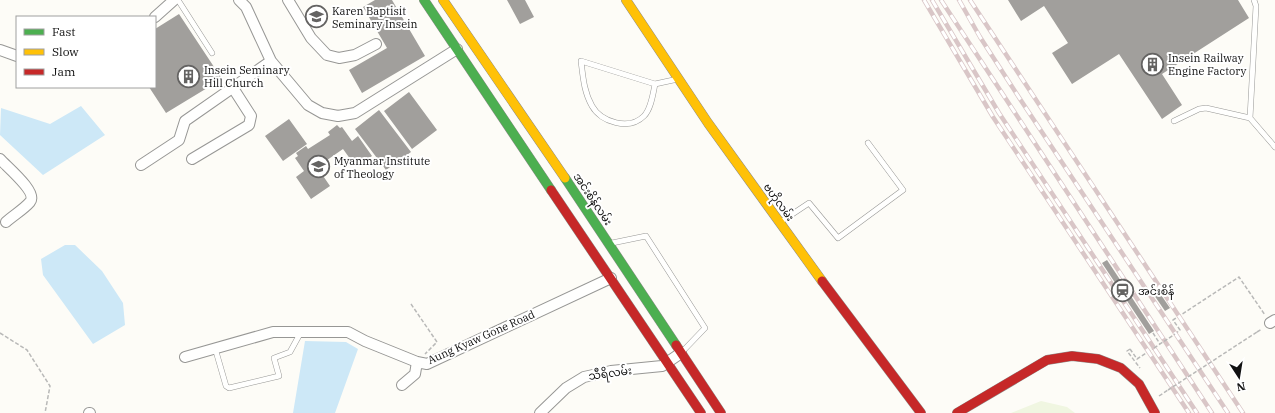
<svg xmlns="http://www.w3.org/2000/svg" width="1275" height="413" viewBox="0 0 1275 413" font-family="'IBM Plex Serif','Noto Sans Myanmar',serif">
  <rect width="100%" height="100%" fill="#fdfcf7"/>
  <!-- pitch -->
  <path fill="#f0f6e1" d="M1041 401 1067 407 1075 413H1011Z"/>
  <!-- water -->
  <path fill="#cde8f7" d="M81 106 105 135 43 175 0 135 1 108 50 124Z
    M65 245H75L102 271 123 303 125 325 93 344 43 275 41 259Z
    M305 341 346 342 358 349 335 413H293Z"/>
  <!-- building -->
  <path fill="#a19f9c" d="M375 0H392L425 56 362 93 349 70 387 48 363 7Z
    M507 0H525L534 17 520 24Z
    M1008 0H1238L1249 18 1162 74 1182 105 1162 119 1119 54 1072 84 1052 53 1068 43 1044 6 1021 21Z
    M179 14 222 79 166 113 149 87H155V29Z
    M409 92 437 130 412 149 384 111Z
    M379 110 411 152 386 170 355 129Z
    M289 119 307 144 283 161 265 136Z
    M337 125 340 128 342 127 352 141 358 136 372 156 356 167 343 149 317 167 330 186 311 199 296 177 304 171 295 158 298 156 296 153 306 146 308 149 330 135 328 132Z
    M1107 260 1154 331 1149 334 1102 263Z
    M1159 292 1170 308 1165 311 1154 295Z"/>
  <g fill="none" stroke-linecap="round" stroke-linejoin="round">
    <defs>
      <path id="lane" d="M178 0 212 53
        M655 84C653 94 651 109 644 116 629 131 601 122 592 106 584 92 583 77 581 61L655 84 678 79
        M1250 118 1256 6 1254 0
        M1174 121 1199 109 1206 108 1250 118 1275 147
        M779 223 809 203 838 238 903 190 868 143
        M612 243 646 236 705 328 682 352
        M215 348 226 386 229 388 279 376 274 358 290 352 301 332"/>
      <path id="street" d="M239 0 246 7 271 61 308 105 322 113 338 116 355 113 457 49
        M288 0 311 38 327 55 339 58 355 55 376 44
        M155 17 174 0
        M0 50 17 56
        M0 159C7 167 38 192 30 202 24 209 14 215 6 222
        M192 159 249 125 251 116 233 88
        M141 165 179 140 185 121 271 61
        M1270 323 1275 320
        M185 357 273 332H348L365 341 417 362 427 364 611 278
        M402 385 415 374 417 362
        M89 413H90
        M540 413 566 388 584 377 611 371 662 366 681 353"/>
      <path id="fast" d="M424 0 551 190
        M565 178 676 345"/>
      <path id="slow" d="M443 0 565 178
        M626 0 708 123 822 281"/>
      <path id="jam" d="M551 190 701 413
        M822 281 921 413
        M676 345 721 413
        M957 413 1047 360 1072 356 1098 359 1121 368 1139 384 1155 413"/>
    </defs>
    <!-- lane casing -->
    <use href="#lane" stroke="#979795" stroke-width="6"/>
    <!-- street casing -->
    <use href="#street" stroke="#979795" stroke-width="12"/>
    <!-- fast casing -->
    <use href="#fast" stroke="#8e8d8b" stroke-width="10"/>
    <!-- slow casing -->
    <use href="#slow" stroke="#8e8d8b" stroke-width="10"/>
    <!-- jam casing -->
    <use href="#jam" stroke="#8e8d8b" stroke-width="10"/>
    <!-- path -->
    <path stroke="#b9b9b8" stroke-width="1.5" stroke-dasharray="4 2" stroke-linecap="butt" d="M411 304 437 342 425 354
      M1257 332 1262 329
      M0 333 27 350 50 386 45 413
      M1153 333 1160 344
      M1175 334 1180 330 1173 320 1239 277 1265 315
      M1130 349 1127 351 1140 368
      M1130 349 1137 359 1154 348
      M1159 396 1168 390"/>
    <!-- lane -->
    <use href="#lane" stroke="#fffffe" stroke-width="5"/>
    <!-- street -->
    <use href="#street" stroke="#fffffe" stroke-width="10"/>
    <!-- fast -->
    <use href="#fast" stroke="#4caf50" stroke-width="9"/>
    <!-- slow -->
    <use href="#slow" stroke="#ffc107" stroke-width="9"/>
    <!-- jam -->
    <use href="#jam" stroke="#c62828" stroke-width="9"/>
    <defs>
      <path id="rail" d="M924 0 993 117 1189 413
        M932 0 999 113 1197 413
        M941 0 1212 413
        M959 0 980 37 1020 99 1228 413
        M970 0 1243 413"/>
    </defs>
    <!-- rail casing -->
    <use href="#rail" stroke="#d9c6c7" stroke-width="4.5"/>
    <!-- rail -->
    <use href="#rail" stroke="#fff" stroke-width="3" stroke-dasharray="9" stroke-linecap="butt"/>
    <!-- path-bridge -->
    <path stroke="#b9b9b8" stroke-width="1.5" stroke-dasharray="4 2" stroke-linecap="butt" d="M1154 348 1175 334
      M1168 390 1257 332"/>
  </g>
  <!-- icons -->
  <defs>
    <symbol id="university-ring" viewBox="-11 -11 22 22"><circle r="9.5" fill="#fff" stroke="#646362" stroke-width="1.5"/><path d="M0-5L7-2L0 1L-7-2ZM-4 1L0 2.5L4 1V4Q0 6-4 4Z" fill="#646362"/></symbol>
    <symbol id="building-ring" viewBox="-11 -11 22 22"><circle r="9.5" fill="#fff" stroke="#646362" stroke-width="1.5"/><path d="M-4-6H4V6H1V3H-1V6H-4ZM-2.5-4.3h1.7v1.8h-1.7ZM.8-4.3h1.7v1.8H.8ZM-2.5-1h1.7V.8h-1.7ZM.8-1h1.7V.8H.8Z" fill="#646362"/></symbol>
    <symbol id="station-ring" viewBox="-11 -11 22 22"><circle r="9.5" fill="#fff" stroke="#646362" stroke-width="1.5"/><path d="M-3-6H3Q5-6 5-4V2Q5 4 3 4L4.5 6H3L1.5 4h-3L-3 6H-4.5L-3 4Q-5 4-5 2V-4Q-5-6-3-6ZM-3.5-4v3h7v-3ZM-3.5 1v1.5H-2V1ZM2 1v1.5H3.5V1Z" fill="#646362"/></symbol>
  </defs>
  <g fill-rule="evenodd">
    <use href="#university-ring" x="304" y="4" width="25" height="25"/>
    <use href="#building-ring" x="1140" y="52" width="25" height="25"/>
    <use href="#building-ring" x="176" y="64" width="25" height="25"/>
    <use href="#university-ring" x="306" y="154" width="25" height="25"/>
    <use href="#station-ring" x="1110" y="278" width="25" height="25"/>
  </g>
  <g text-anchor="middle" stroke-width="4" stroke-linejoin="round" paint-order="stroke">
    <!-- poi labels -->
    <g font-size="11" fill="#111" stroke="#fff" text-anchor="start">
      <text x="332" y="15">Karen Baptisit<tspan x="332" dy="13">Seminary Insein</tspan></text>
      <text x="1168" y="62">Insein Railway<tspan x="1168" dy="13">Engine Factory</tspan></text>
      <text x="204" y="74">Insein Seminary<tspan x="204" dy="13">Hill Church</tspan></text>
      <text x="334" y="165">Myanmar Institute<tspan x="334" dy="13">of Theology</tspan></text>
      <text x="1138" y="295">အင်းစိန်</text>
    </g>
    <!-- street labels -->
    <g font-size="11" fill="#111" stroke="#fff">
      <text transform="translate(593 199) rotate(56)" y="4">အင်းစိန်လမ်း</text>
      <text transform="translate(779 202) rotate(54)" y="4">ဗဟိုလမ်း</text>
      <text transform="translate(481 337) rotate(-24)" y="4">Aung Kyaw Gone Road</text>
      <text transform="translate(610 373) rotate(-8)" y="4">သီရိလမ်း</text>
    </g>
  </g>
  <!-- legend -->
  <rect x="16" y="16" width="140" height="72" fill="#ffffff" stroke="#a0a0a0"/>
  <rect x="24" y="29" width="20" height="6" fill="#4caf50" stroke="#a0a0a0"/>
  <text x="52" y="36" font-size="12" fill="#111111">Fast</text>
  <rect x="24" y="49" width="20" height="6" fill="#ffc107" stroke="#a0a0a0"/>
  <text x="52" y="56" font-size="12" fill="#111111">Slow</text>
  <rect x="24" y="69" width="20" height="6" fill="#c62828" stroke="#a0a0a0"/>
  <text x="52" y="76" font-size="12" fill="#111111">Jam</text>
  <!-- north arrow -->
  <g transform="translate(1239 377) rotate(168)" stroke="#ffffff" stroke-width="3" paint-order="stroke">
  <path d="M0-3L7 15L0 10L-7 15Z" fill="#111111"/>
  <text y="-6" font-size="11" font-weight="bold" text-anchor="middle" fill="#111111">N</text>
  </g>
</svg>
